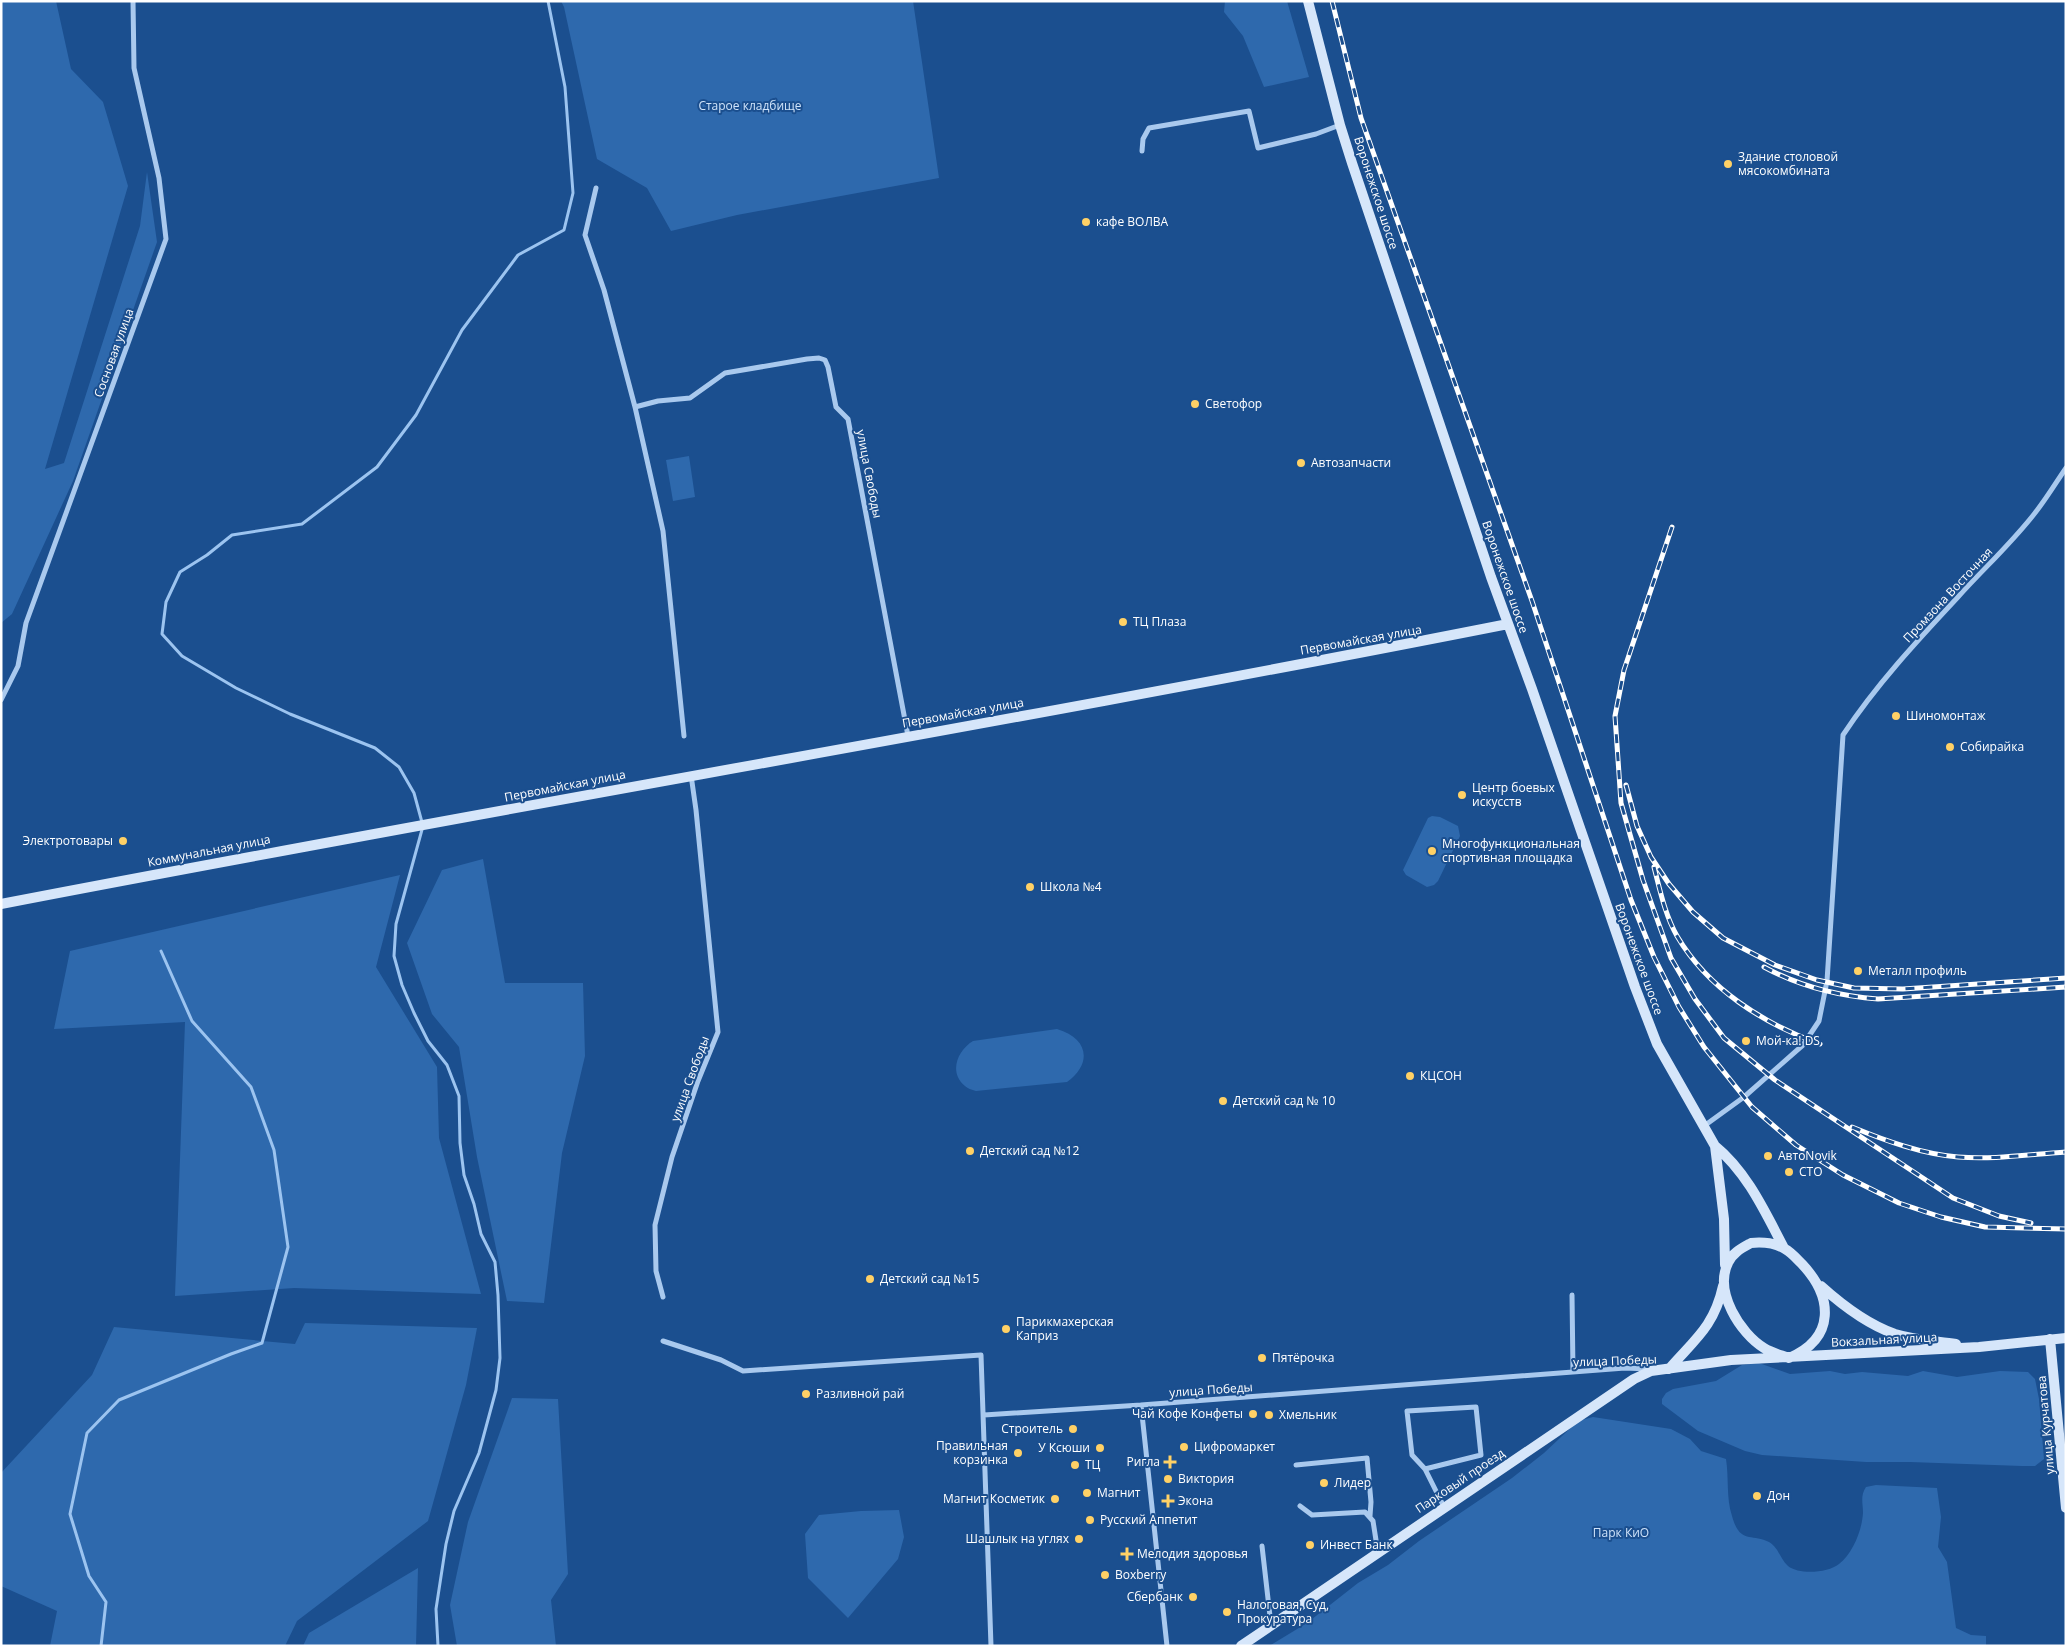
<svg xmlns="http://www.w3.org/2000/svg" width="2067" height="1647" viewBox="0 0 2067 1647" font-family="'Open Sans',sans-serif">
  <rect width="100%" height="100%" fill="#1b4f8f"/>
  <!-- green -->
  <path fill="#2e69ad" d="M1 1H56L71 69 103 102 128 186 45 469 64 463 140 226 147 172 157 242 73 481 12 614 1 623Z
    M561 1H913L939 178 737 215 671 231 647 188 597 159 564 7Z
    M1225 1H1287L1309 77 1264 87 1243 36 1224 12Z
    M689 456 695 497 673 501 666 460Z
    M1432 816 1440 817 1458 826 1460 836 1438 881 1434 885 1427 887 1406 875 1403 870 1428 818Z
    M483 859 505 983H583L585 1056 562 1153 544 1303 507 1301 477 1157 459 1047 432 1014 407 943 442 870Z
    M400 875 376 967 437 1067 439 1138 481 1294 294 1288 175 1296 185 1022 54 1029 70 951Z
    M1057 1029C1088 1038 1093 1063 1067 1082L976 1091C972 1090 967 1088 965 1086 948 1072 958 1050 973 1041Z
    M305 1323 477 1328 466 1385 428 1521 297 1621 285 1646H50L57 1611 1 1586V1473L92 1375 114 1327 295 1344Z
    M1759 1363 1790 1374 1830 1371 1845 1374 1862 1372 1908 1376 1923 1371 1957 1377 2000 1371 2028 1372 2035 1379 2039 1399 2044 1459 2035 1466H2022L1910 1462H1866L1762 1455 1745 1451 1698 1431 1662 1404V1399L1666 1393 1673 1389 1716 1381 1742 1365Z
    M512 1398 558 1399 568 1574 551 1600 556 1646H457L450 1605 468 1522Z
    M1593 1417 1671 1429 1690 1439 1701 1451 1726 1459C1729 1477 1726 1498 1732 1516 1740 1545 1752 1533 1769 1542 1779 1548 1780 1559 1788 1566 1799 1575 1828 1573 1839 1564 1853 1553 1862 1530 1863 1513 1863 1503 1860 1496 1866 1487L1876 1485 1937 1488 1941 1517 1938 1547 1947 1562 1956 1628 1971 1635 1986 1636V1646H1269L1307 1623 1358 1583 1388 1565 1419 1541 1512 1478 1544 1453 1578 1421Z
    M899 1510 904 1537 898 1559 848 1618 808 1578 805 1534 819 1515 861 1511Z
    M418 1568 416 1646H303L309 1633Z"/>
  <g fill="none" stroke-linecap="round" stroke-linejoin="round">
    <!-- stream -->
    <path stroke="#9cc4f0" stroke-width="3" d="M101 1646 106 1602 89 1576 70 1514 87 1433 119 1400 231 1354 262 1343 288 1247 274 1150 251 1087 192 1021 161 951
      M438 1646 436 1609 446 1544 454 1511 479 1453 496 1390 500 1358 498 1295 495 1262 481 1234 474 1204 464 1175 460 1143 459 1096 447 1065 428 1041 414 1013 402 985 394 956 396 924 423 826 414 793 399 767 375 748 290 714 236 688 182 656 162 634 166 602 180 572 207 555 232 535 302 524 377 467 416 415 462 330 518 255 564 230 573 193 565 87 548 1"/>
    <!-- street -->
    <path stroke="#a9c9ee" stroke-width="5" d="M1142 151 1143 139 1149 128 1249 111 1258 148 1316 134 1340 125
      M596 188 585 235 604 290 635 407 663 531 684 736
      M635 407 658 401 690 398 725 373 807 359 819 358 825 360 828 367 836 407 848 419 908 736
      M1 700 18 666 26 623 166 239 159 178 134 68 133 1
      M1704 1126 1744 1097 1803 1045 1819 1021 1827 981 1843 735C1876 685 1917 641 1958 597 1985 567 2014 541 2038 509 2048 496 2057 481 2066 468
      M1572 1295 1573 1372
      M663 1297 656 1271 655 1225 672 1157 698 1081 718 1032 696 810 691 775
      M663 1341 721 1360 743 1371 981 1355 991 1646
      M1141 1405 1167 1646
      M984 1415 1141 1405 1625 1368 1649 1369
      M1296 1465 1367 1458 1371 1502 1370 1516
      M1425 1469 1412 1455 1407 1411 1476 1407 1481 1455 1425 1469 1444 1507
      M1300 1506 1312 1515 1365 1512 1373 1521 1378 1553
      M1262 1546 1271 1625"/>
    <!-- secondary -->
    <path stroke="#d6e6fa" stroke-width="10" d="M1308 1 1340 125 1352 163 1491 577 1532 689 1635 987 1657 1044 1715 1146C1747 1172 1765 1212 1784 1248
      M1 904C503 807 1006 723 1508 624
      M1715 1146 1724 1219 1725 1265
      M1751 1243C1761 1242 1775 1243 1785 1249 1791 1252 1797 1259 1802 1264 1833 1297 1836 1338 1789 1358 1781 1355 1772 1353 1764 1348 1740 1333 1714 1292 1728 1263 1732 1253 1742 1248 1751 1243Z
      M1821 1286C1841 1304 1869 1325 1895 1334 1915 1340 1936 1341 1956 1344
      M2050 1339 2066 1508
      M1669 1369C1694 1340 1714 1327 1723 1286
      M1241 1646 1634 1379 1651 1371 1731 1360 1979 1347 2066 1338"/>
    <defs>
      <path id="rail" d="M1332 1 1361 118 1532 601 1631 900 1654 957 1679 1007 1704 1047 1752 1107 1796 1145 1843 1175 1899 1203 1941 1217 1985 1227 2066 1229
        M1672 527 1624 670 1615 716 1621 803 1643 880 1671 958 1695 999 1724 1038 1775 1080 1953 1198 1999 1216 2031 1223
        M1626 785 1637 826 1651 857 1669 884 1693 912 1723 938 1775 965 1817 980 1854 988 1903 989 2066 978
        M1654 867C1660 890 1665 915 1677 936 1708 989 1764 1024 1820 1044
        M1764 967C1799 986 1838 996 1878 999L2066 987
        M1852 1127C1886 1141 1922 1154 1958 1157 1994 1160 2031 1154 2066 1152"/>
    </defs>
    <!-- rail casing -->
    <use href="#rail" stroke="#fff" stroke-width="5"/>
    <!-- rail -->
    <use href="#rail" stroke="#1b4f8f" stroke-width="3" stroke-dasharray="9" stroke-linecap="butt"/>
  </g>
  <!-- markers -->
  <g fill="#ffd166" stroke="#1b4f8f" stroke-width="2">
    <circle cx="1728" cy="164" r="5"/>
    <circle cx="1086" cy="222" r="5"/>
    <circle cx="1195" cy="404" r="5"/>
    <circle cx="1301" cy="463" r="5"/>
    <circle cx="1123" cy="622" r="5"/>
    <circle cx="1896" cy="716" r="5"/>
    <circle cx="1950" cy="747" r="5"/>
    <circle cx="1462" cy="795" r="5"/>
    <circle cx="123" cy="841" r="5"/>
    <circle cx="1432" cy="851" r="5"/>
    <circle cx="1030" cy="887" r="5"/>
    <circle cx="1858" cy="971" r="5"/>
    <circle cx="1746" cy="1041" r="5"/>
    <circle cx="1410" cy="1076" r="5"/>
    <circle cx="1223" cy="1101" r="5"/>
    <circle cx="970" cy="1151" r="5"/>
    <circle cx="1768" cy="1156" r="5"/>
    <circle cx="1789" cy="1172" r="5"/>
    <circle cx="870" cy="1279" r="5"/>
    <circle cx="1006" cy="1329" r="5"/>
    <circle cx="1262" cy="1358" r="5"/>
    <circle cx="806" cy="1394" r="5"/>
    <circle cx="1253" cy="1414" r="5"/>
    <circle cx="1269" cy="1415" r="5"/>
    <circle cx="1073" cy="1429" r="5"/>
    <circle cx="1184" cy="1447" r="5"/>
    <circle cx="1100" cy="1448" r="5"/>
    <circle cx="1018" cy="1453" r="5"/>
    <path d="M1167.5 1454.5h5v5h5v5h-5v5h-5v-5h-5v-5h5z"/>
    <circle cx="1075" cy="1465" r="5"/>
    <circle cx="1168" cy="1479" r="5"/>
    <circle cx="1324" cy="1483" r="5"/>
    <circle cx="1087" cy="1493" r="5"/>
    <circle cx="1757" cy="1496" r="5"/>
    <circle cx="1055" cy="1499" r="5"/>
    <path d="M1165.5 1493.5h5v5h5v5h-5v5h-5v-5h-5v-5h5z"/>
    <circle cx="1090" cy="1520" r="5"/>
    <circle cx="1079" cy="1539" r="5"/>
    <circle cx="1310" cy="1545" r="5"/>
    <path d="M1124.5 1546.5h5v5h5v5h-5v5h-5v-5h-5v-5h5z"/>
    <circle cx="1105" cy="1575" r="5"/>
    <circle cx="1193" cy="1597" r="5"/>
    <circle cx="1227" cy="1612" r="5"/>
  </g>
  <g text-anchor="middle" stroke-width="4" stroke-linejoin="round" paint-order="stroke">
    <!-- park labels -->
    <g font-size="12" fill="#cfe3fa" stroke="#1b4f8f">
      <text x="750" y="110">Старое кладбище</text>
      <text x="1621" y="1537">Парк КиО</text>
    </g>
    <!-- poi labels -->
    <g font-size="12" fill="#fff" stroke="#1b4f8f" text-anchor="start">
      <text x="1738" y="161">Здание столовой<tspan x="1738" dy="14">мясокомбината</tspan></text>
      <text x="1096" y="226">кафе ВОЛВА</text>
      <text x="1205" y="408">Светофор</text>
      <text x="1311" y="467">Автозапчасти</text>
      <text x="1133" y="626">ТЦ Плаза</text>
      <text x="1906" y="720">Шиномонтаж</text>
      <text x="1960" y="751">Собирайка</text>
      <text x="1472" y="792">Центр боевых<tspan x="1472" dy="14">искусств</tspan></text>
      <text x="113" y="845" text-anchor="end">Электротовары</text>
      <text x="1442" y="848">Многофункциональная<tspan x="1442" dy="14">спортивная площадка</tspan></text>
      <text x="1040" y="891">Школа №4</text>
      <text x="1868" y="975">Металл профиль</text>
      <text x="1756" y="1045">Мой-ка! DS</text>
      <text x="1420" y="1080">КЦСОН</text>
      <text x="1233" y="1105">Детский сад № 10</text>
      <text x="980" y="1155">Детский сад №12</text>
      <text x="1778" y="1160">АвтоNovik</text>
      <text x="1799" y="1176">СТО</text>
      <text x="880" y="1283">Детский сад №15</text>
      <text x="1016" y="1326">Парикмахерская<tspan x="1016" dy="14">Каприз</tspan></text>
      <text x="1272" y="1362">Пятёрочка</text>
      <text x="816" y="1398">Разливной рай</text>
      <text x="1243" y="1418" text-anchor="end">Чай Кофе Конфеты</text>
      <text x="1279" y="1419">Хмельник</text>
      <text x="1063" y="1433" text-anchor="end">Строитель</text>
      <text x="1008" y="1450" text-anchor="end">Правильная<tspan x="1008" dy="14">корзинка</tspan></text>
      <text x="1194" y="1451">Цифромаркет</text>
      <text x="1090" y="1452" text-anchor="end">У Ксюши</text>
      <text x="1160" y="1466" text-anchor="end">Ригла</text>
      <text x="1085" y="1469">ТЦ</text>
      <text x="1178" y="1483">Виктория</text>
      <text x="1334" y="1487">Лидер</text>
      <text x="1097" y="1497">Магнит</text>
      <text x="1767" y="1500">Дон</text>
      <text x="1045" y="1503" text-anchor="end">Магнит Косметик</text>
      <text x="1178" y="1505">Экона</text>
      <text x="1100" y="1524">Русский Аппетит</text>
      <text x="1069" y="1543" text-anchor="end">Шашлык на углях</text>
      <text x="1320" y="1549">Инвест Банк</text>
      <text x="1137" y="1558">Мелодия здоровья</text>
      <text x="1115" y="1579">Boxberry</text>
      <text x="1183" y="1601" text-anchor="end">Сбербанк</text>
      <text x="1237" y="1609">Налоговая, Суд,<tspan x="1237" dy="14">Прокуратура</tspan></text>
    </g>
    <!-- street labels -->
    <g font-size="12" fill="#fff" stroke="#1b4f8f">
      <text transform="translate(1376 193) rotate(72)" y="4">Воронежское шоссе</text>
      <text transform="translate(114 353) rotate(-70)" y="4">Сосновая улица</text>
      <text transform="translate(869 474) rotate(79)" y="4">улица Свободы</text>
      <text transform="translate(1505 577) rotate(71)" y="4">Воронежское шоссе</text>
      <text transform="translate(1948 595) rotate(-47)" y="4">Промзона Восточная</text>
      <text transform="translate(1361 640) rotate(-10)" y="4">Первомайская улица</text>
      <text transform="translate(963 713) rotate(-10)" y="4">Первомайская улица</text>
      <text transform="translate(565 786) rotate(-11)" y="4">Первомайская улица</text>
      <text transform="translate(209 851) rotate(-11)" y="4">Коммунальная улица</text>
      <text transform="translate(1639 959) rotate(70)" y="4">Воронежское шоссе</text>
      <text transform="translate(690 1079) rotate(-70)" y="4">улица Свободы</text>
      <text transform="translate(1884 1340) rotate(-3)" y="4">Вокзальная улица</text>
      <text transform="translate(1615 1361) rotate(-2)" y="4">улица Победы</text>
      <text transform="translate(1211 1390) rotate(-4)" y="4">улица Победы</text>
      <text transform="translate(2046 1425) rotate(-95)" y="4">улица Курчатова</text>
      <text transform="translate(1460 1481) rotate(-34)" y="4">Парковый проезд</text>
    </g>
  </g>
  <!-- border -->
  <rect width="2067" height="1647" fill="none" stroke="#ffffff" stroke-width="5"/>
</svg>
